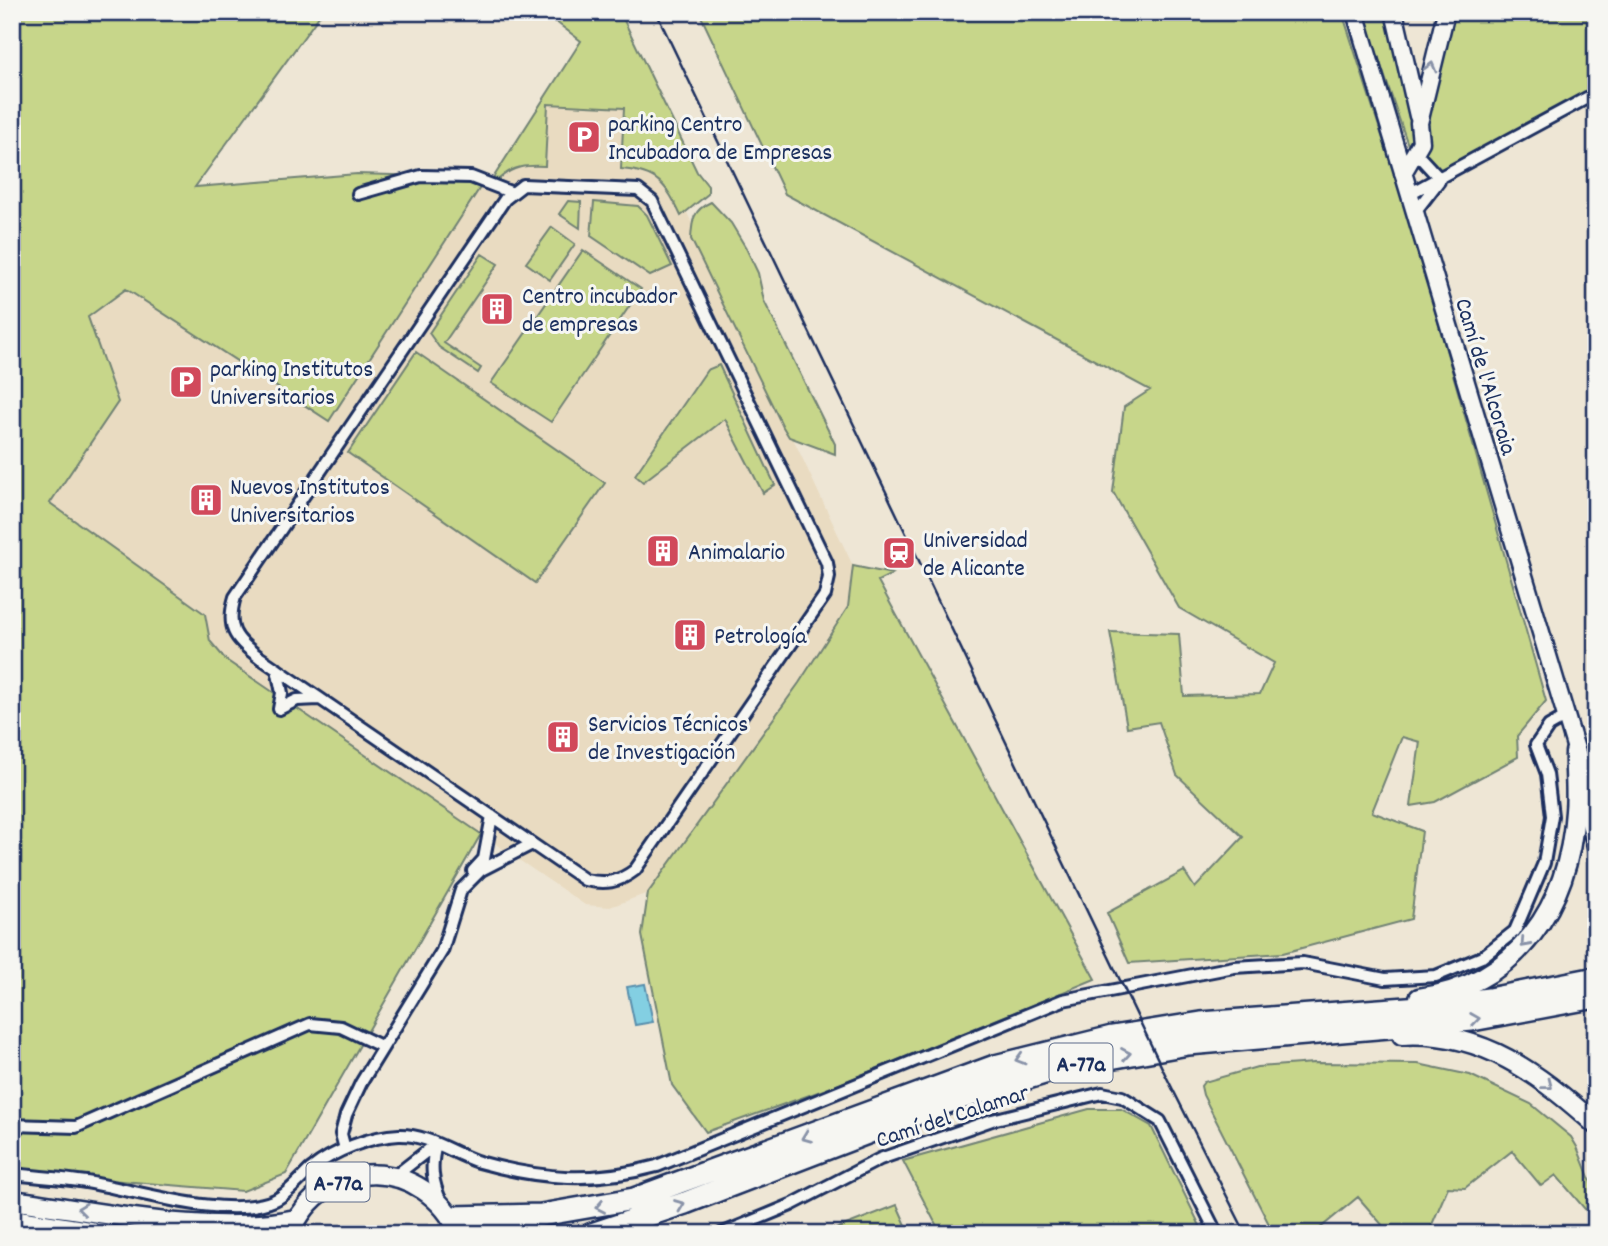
<svg xmlns="http://www.w3.org/2000/svg" width="1608" height="1246" viewBox="0 0 1608 1246" font-family="Dekko,sans-serif">
  <rect width="100%" height="100%" fill="#eee6d5"/>
  <filter id="ink" filterUnits="userSpaceOnUse"><feTurbulence type="fractalNoise" baseFrequency=".0143" numOctaves="2"/><feDisplacementMap in="SourceGraphic" scale="14" xChannelSelector="R" yChannelSelector="G"/><feConvolveMatrix kernelMatrix="1 2 1 2 8 2 1 2 1" color-interpolation-filters="sRGB"/></filter>
  <g filter="url(#ink)">
    <!-- built -->
    <path fill="#e9dbc1" d="M549 97 635 102 853 566 848 607 799 683 648 893 610 907 585 905 226 660 210 641 205 614 49 503 118 402 88 317 126 289 329 421 481 186 515 164 539 159Z"/>
    <!-- green -->
    <path fill="#c7d68a" stroke="#718274" stroke-width="2" d="M12 12H322L195 187 357 174 464 177 481 186 329 421 126 289 88 317 118 402 50 503 205 614 210 641 226 660 481 834 286 1174 243 1191 12 1172Z
      M543 12H620L697 172 708 186V194L681 216C666 184 658 172 621 169L624 108 548 104 545 166C526 165 513 166 499 179L493 178 581 41Z
      M699 12H1342L1410 223 1546 701 1517 736 1518 757 1435 802 1411 806 1420 742 1402 737 1372 812 1422 831 1411 919 1283 953 1129 963 1107 913 1184 871 1195 888 1243 837 1177 775 1159 722 1127 727 1110 632 1179 634 1184 696 1260 694 1274 663 1179 608 1113 492 1124 407 1150 390 785 194Z
      M1363 12H1389L1413 137 1408 145Z
      M1446 12H1596V93L1440 179 1422 163 1421 142Z
      M568 201 581 202 580 228 559 214Z
      M594 202 638 206 647 215 672 266 650 276 591 236Z
      M711 202 731 223 746 248 758 273 764 301 835 444V454L789 437 783 427 691 239C692 220 693 210 711 202Z
      M552 227 575 244 550 280 526 263Z
      M583 250 641 289 551 422 491 383Z
      M482 254 498 264 444 343 481 368 478 373 439 347 429 333Z
      M416 352 605 483 535 583 348 453Z
      M719 365 775 485 763 493 725 419 643 482 635 475 707 370Z
      M853 566 892 574 878 581 1095 979 832 1087 706 1132 672 1085 642 935 648 893 799 683 848 607Z
      M1314 1063 1418 1064 1470 1075 1531 1104 1571 1137 1577 1147 1596 1195V1222L1556 1175 1541 1186 1512 1151 1465 1188 1448 1187 1428 1234H1390L1358 1197 1313 1234H1274L1203 1095 1201 1086 1204 1082 1257 1067Z
      M1089 1109H1121L1151 1126 1204 1234H941L903 1161Z
      M897 1205 910 1234H823Z"/>
    <!-- water -->
    <path fill="#83cfe2" stroke="#598fad" stroke-width="2" d="M645 984 653 1022 635 1025 627 987Z"/>
    <g fill="none" stroke-linecap="round" stroke-linejoin="round">
      <defs>
        <path id="street" d="M1416 153 1440 179
          M523 185 638 190 652 201 827 563 829 577 825 595 635 870C618 883 605 884 585 880L259 657C234 639 226 627 235 597L505 199Z
          M358 194 421 176 471 177 510 192
          M1409 194 1596 93
          M1415 212 1439 181
          M277 669 282 693 279 709
          M279 709 297 700 319 699
          M473 871 484 859 492 816
          M12 1125 76 1127 310 1024 341 1027 383 1047
          M436 1144C430 1167 432 1181 441 1202
          M345 1149 341 1134 346 1115 361 1083 442 951 461 890 481 870 532 844
          M12 1174C37 1177 62 1178 86 1182 136 1190 228 1221 275 1200 288 1194 301 1178 311 1169 333 1151 371 1136 399 1135 428 1134 453 1154 479 1162 543 1180 594 1183 657 1166L1063 1000 1234 967 1303 963 1385 979 1436 976 1482 957 1515 931 1544 863 1552 816 1547 774 1536 745 1549 726 1565 717
          M395 1176 436 1144
          M721 1234 791 1205 880 1159 992 1120 1102 1093 1122 1097 1160 1121 1217 1234"/>
        <path id="secondary" d="M1355 12 1596 816
          M1394 12 1418 116
          M1403 173 1421 142 1419 123 1446 12
          M1586 806 1596 847"/>
        <path id="primary" d="M1419 998C1518 984 1569 906 1575 811 1577 791 1574 772 1575 752
          M1402 1035C1481 1030 1540 1074 1596 1125
          M12 1200C101 1212 207 1237 296 1219
          M12 1219 108 1234
          M290 1234C324 1153 424 1156 460 1234"/>
        <path id="highway" d="M452 1217 541 1215 634 1199 995 1066 1112 1037 1201 1023 1421 1007 1489 999 1596 978
          M592 1234 685 1203 948 1102 1071 1065 1188 1044 1472 1020 1596 997"/>
      </defs>
      <!-- street casing -->
      <use href="#street" stroke="#1b2f5e" stroke-width="16"/>
      <!-- secondary casing -->
      <use href="#secondary" stroke="#1b2f5e" stroke-width="21"/>
      <!-- primary casing -->
      <use href="#primary" stroke="#1b2f5e" stroke-width="23"/>
      <!-- highway casing -->
      <use href="#highway" stroke="#1b2f5e" stroke-width="26"/>
      <!-- street -->
      <use href="#street" stroke="#f6f6f2" stroke-width="10"/>
      <!-- secondary -->
      <use href="#secondary" stroke="#f6f6f2" stroke-width="16"/>
      <!-- primary -->
      <use href="#primary" stroke="#f6f6f2" stroke-width="18"/>
      <!-- highway -->
      <use href="#highway" stroke="#f6f6f2" stroke-width="21"/>
      <!-- rail -->
      <path stroke="#1b2f5e" stroke-width="2.5" d="M656 12 1165 1074 1246 1234"/>
    </g>
    <!-- one-way arrows -->
    <defs><path id="oneway-chevron" d="M-2-3.5L2.5 0L-2 3.5" fill="none" stroke-width="1.6" stroke-linecap="round" stroke-linejoin="round" transform="scale(1.75)"/></defs>
    <g stroke="#8892a8">
      <use href="#oneway-chevron" transform="translate(1431 67) rotate(-75)"/>
      <use href="#oneway-chevron" transform="translate(1525 943) rotate(132)"/>
      <use href="#oneway-chevron" transform="translate(1475 1019) rotate(-8)"/>
      <use href="#oneway-chevron" transform="translate(1126 1054) rotate(-10)"/>
      <use href="#oneway-chevron" transform="translate(1020 1059) rotate(164)"/>
      <use href="#oneway-chevron" transform="translate(1548 1085) rotate(38)"/>
      <use href="#oneway-chevron" transform="translate(806 1137) rotate(159)"/>
      <use href="#oneway-chevron" transform="translate(680 1205) rotate(-21)"/>
      <use href="#oneway-chevron" transform="translate(600 1207) rotate(169)"/>
      <use href="#oneway-chevron" transform="translate(82 1209) rotate(-173)"/>
    </g>
  </g>
  <!-- icons -->
  <defs>
    <symbol id="parking-square" viewBox="-11 -11 22 22"><rect x="-9" y="-9" width="18" height="18" rx="4" fill="#d1495b" stroke="#f6f6f2"/><path d="M-3.5-5.5H1a3.5 3.5 0 0 1 0 7H-1V5.5H-3.5ZM-1-3.4V-.6H.8a1.4 1.4 0 0 0 0-2.8Z" fill="#fff"/></symbol>
    <symbol id="building-square" viewBox="-11 -11 22 22"><rect x="-9" y="-9" width="18" height="18" rx="4" fill="#d1495b" stroke="#f6f6f2"/><path d="M-4-6H4V6H1V3H-1V6H-4ZM-2.5-4.3h1.7v1.8h-1.7ZM.8-4.3h1.7v1.8H.8ZM-2.5-1h1.7V.8h-1.7ZM.8-1h1.7V.8H.8Z" fill="#fff"/></symbol>
    <symbol id="station-square" viewBox="-11 -11 22 22"><rect x="-9" y="-9" width="18" height="18" rx="4" fill="#d1495b" stroke="#f6f6f2"/><path d="M-3-6H3Q5-6 5-4V2Q5 4 3 4L4.5 6H3L1.5 4h-3L-3 6H-4.5L-3 4Q-5 4-5 2V-4Q-5-6-3-6ZM-3.5-4v3h7v-3ZM-3.5 1v1.5H-2V1ZM2 1v1.5H3.5V1Z" fill="#fff"/></symbol>
  </defs>
  <g fill-rule="evenodd">
    <use href="#parking-square" x="565" y="118" width="38" height="38"/>
    <use href="#building-square" x="478" y="290" width="38" height="38"/>
    <use href="#parking-square" x="167" y="363" width="38" height="38"/>
    <use href="#building-square" x="187" y="481" width="38" height="38"/>
    <use href="#building-square" x="644" y="532" width="38" height="38"/>
    <use href="#station-square" x="880" y="534" width="38" height="38"/>
    <use href="#building-square" x="671" y="616" width="38" height="38"/>
    <use href="#building-square" x="544" y="718" width="38" height="38"/>
  </g>
  <g text-anchor="middle" stroke-width="6" stroke-linejoin="round" paint-order="stroke">
    <!-- shield labels -->
    <g fill="#f6f6f2" stroke="#5d6b8a" stroke-width="2">
      <rect x="1049.5" y="1043.5" width="63" height="39" rx="5"/>
      <rect x="306.5" y="1162.5" width="63" height="39" rx="5"/>
    </g>
    <g font-size="23" font-weight="bold" fill="#1b2f5e">
      <text x="1081" y="1071">A-77a</text>
      <text x="338" y="1190">A-77a</text>
    </g>
    <!-- poi labels -->
    <g font-size="24" fill="#1b2f5e" stroke="#f6f6f2" text-anchor="start">
      <text x="608" y="131">parking Centro<tspan x="608" dy="28">Incubadora de Empresas</tspan></text>
      <text x="522" y="303">Centro incubador<tspan x="522" dy="28">de empresas</tspan></text>
      <text x="210" y="376">parking Institutos<tspan x="210" dy="28">Universitarios</tspan></text>
      <text x="230" y="494">Nuevos Institutos<tspan x="230" dy="28">Universitarios</tspan></text>
      <text x="923" y="547">Universidad<tspan x="923" dy="28">de Alicante</tspan></text>
      <text x="688" y="559">Animalario</text>
      <text x="714" y="643">Petrología</text>
      <text x="588" y="731">Servicios Técnicos<tspan x="588" dy="28">de Investigación</tspan></text>
    </g>
    <!-- street labels -->
    <g font-size="24" fill="#1b2f5e" stroke="#f6f6f2">
      <text transform="translate(1487 376) rotate(73)" y="8">Camí de l'Alcoraia</text>
      <text transform="translate(952 1115) rotate(-18)" y="8">Camí del Calamar</text>
    </g>
  </g>
  <!-- margin -->
  <rect width="1608" height="1246" fill="none" stroke="#f6f6f2" stroke-width="42"/>
  <rect x="21" y="21" width="1566" height="1204" fill="none" stroke="#1b2f5e" stroke-width="2.5" filter="url(#ink)"/>
</svg>
